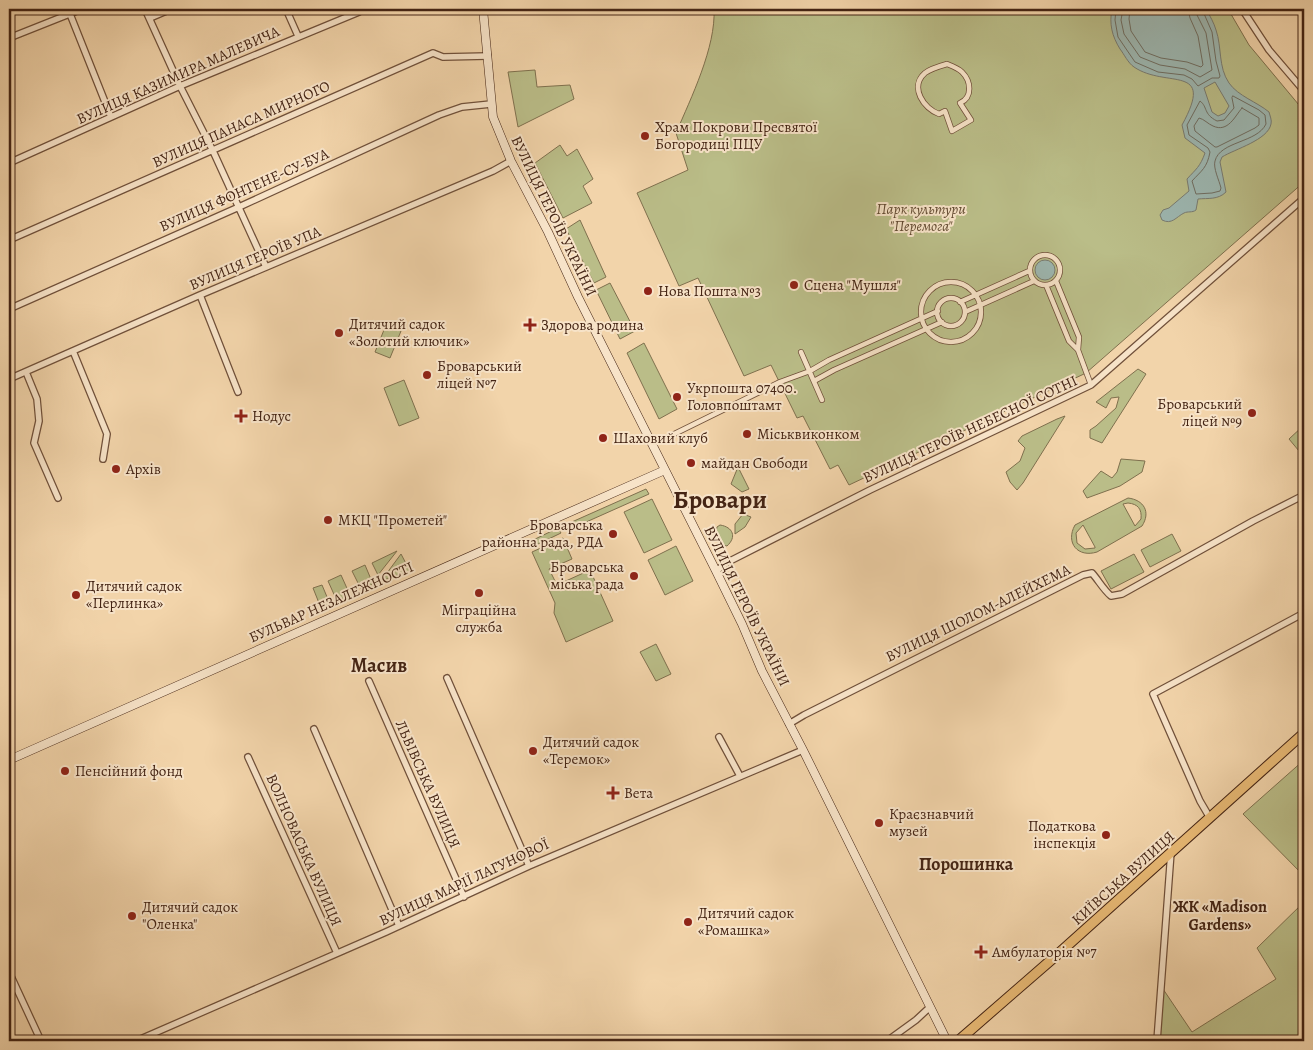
<svg xmlns="http://www.w3.org/2000/svg" width="1313" height="1050" viewBox="0 0 1313 1050" font-family="Alegreya,serif">
  <rect width="100%" height="100%" fill="#f2d4aa"/>
  <filter id="stains"><feTurbulence type="fractalNoise" baseFrequency=".004" numOctaves="4"/><feColorMatrix values="0 0 0 0 .2 0 0 0 0 .09 0 0 0 0 .02 0 0 0 .5 -.17"/></filter>
  <radialGradient id="worn" r=".72"><stop offset=".6" stop-color="#630" stop-opacity="0"/><stop offset="1" stop-color="#630" stop-opacity=".3"/></radialGradient>
  <!-- green -->
  <path fill="#babd88" stroke="#7f704e" fill-rule="evenodd" d="M714 9H1228L1249 45 1304 111V182L1086 373 849 485 838 465 830 469 803 416 797 418 771 365 744 376 698 278 679 286 637 193 688 170 676 133C691 98 716 47 714 9Z
    M535 70 537 87 570 85 574 99 518 127 508 72Z
    M560 145 567 156 577 149 593 179 583 186 592 203 563 218 535 163Z
    M580 220 606 277 594 283 566 229Z
    M610 283 635 331 620 339 596 290Z
    M386 325 401 331 390 358 375 352Z
    M644 343 677 409 659 419 627 353Z
    M1138 369 1146 374 1102 443 1090 438V430L1096 426 1116 408 1119 397 1111 398 1106 408 1096 402Z
    M404 380 419 418 399 426 384 388Z
    M1065 416 1023 483 1017 490 1010 482 1006 472 1020 461 1025 448 1018 441 1022 436 1057 419Z
    M1303 426 1304 427V457L1289 439Z
    M1121 459 1145 461 1142 472 1120 486 1087 498 1083 491 1101 471 1112 478 1117 472Z
    M738 467 749 489 742 492 731 484Z
    M646 489 649 494 566 531 565 525Z
    M1128 498C1144 500 1151 512 1142 526L1097 552C1078 558 1065 543 1075 525ZM1128 503C1138 504 1142 509 1141 519L1135 526 1123 504ZM1083 525 1095 547V548L1085 549 1077 543 1076 533Z
    M652 499 672 540 644 553 624 512Z
    M743 514 751 517 745 527 735 534V524Z
    M720 525C733 527 737 537 727 546L722 545 716 532 717 527Z
    M556 529 559 530 561 533 530 548 529 544 531 541Z
    M1172 534 1181 551 1150 567 1141 550Z
    M563 538 572 559 549 569 557 585 590 570 613 621 566 642 554 613 555 603 532 552Z
    M676 546 693 581 665 595 648 560Z
    M397 551 378 575 372 563Z
    M401 554 410 571 381 581Z
    M1134 554 1144 572 1111 589 1101 571Z
    M365 565 373 584 361 589 352 571Z
    M341 575 350 595 337 601 328 581Z
    M322 585 330 604 321 608 313 588Z
    M656 644 671 674 656 681 640 652Z
    M1304 760V876L1243 814Z
    M1304 902V1041H1157L1161 986 1192 1032 1276 979 1257 948Z"/>
  <!-- water -->
  <path fill="#9db7b1" stroke="#797c72" fill-rule="evenodd" d="M1112 9H1206C1210 16 1214 23 1216 30 1222 47 1218 67 1229 83 1238 96 1257 102 1269 112 1270 116 1272 120 1271 124 1268 140 1235 149 1222 157L1220 162 1226 192C1218 200 1208 198 1198 199L1196 210C1192 213 1188 211 1184 213 1176 217 1172 225 1162 220L1160 215 1163 210 1169 208 1189 191 1187 179C1196 169 1200 167 1205 153L1185 138 1182 125C1216 63 1166 89 1134 67 1128 63 1124 54 1120 49 1112 36 1109 24 1112 9ZM1215 82 1229 106 1225 113 1218 116 1212 112 1204 88Z
    M1035 270a10 10 0 1 1 20 0a10 10 0 1 1-20 0Z"/>
  <g fill="none" stroke-linecap="round" stroke-linejoin="round">
    <!-- shore -->
    <path stroke="#706e62" stroke-width="1" d="M1116 9 1115 20 1118 37 1135 62 1158 72 1184 75 1192 79 1198 86 1212 78H1219L1220 76 1216 61 1212 32 1202 9
      M1123 9 1121 20 1124 34 1140 57 1160 65 1185 69 1200 77 1212 70 1206 33 1197 15 1196 9
      M1130 9 1129 19 1131 31 1145 52 1161 58 1187 62 1201 67 1203 65 1198 36 1190 18 1188 9
      M1233 96 1259 110 1265 115 1266 124C1257 143 1220 141 1215 161 1213 168 1219 180 1221 188L1220 191 1212 193 1196 194 1192 181C1202 170 1207 168 1210 152L1208 148 1189 135 1187 125 1200 101C1208 107 1203 114 1217 121L1224 120 1234 108 1232 98Z
      M1242 108 1259 118V125L1255 128 1217 147H1215L1195 131 1194 126 1199 118C1204 119 1208 124 1213 126 1228 133 1235 116 1242 108Z"/>
    <defs>
      <path id="pedestrian" d="M947 64C952 66 958 68 962 72 971 81 973 97 960 103L971 120 952 131 945 111 939 114C924 109 909 87 925 73 930 69 940 66 947 64Z
        M1030 270a15 15 0 1 1 30 0a15 15 0 1 1-30 0Z
        M1056 281 1079 337 1078 350 1091 385
        M921 312a30 30 0 1 1 60 0a30 30 0 1 1-60 0Z
        M1046 285 1069 341 1078 350
        M937 312a14 14 0 1 1 28 0a14 14 0 1 1-28 0Z
        M960 302 1029 271
        M965 312 1034 281
        M801 352 822 400
        M814 381 834 370 942 322
        M666 438 780 382 810 371 829 360 938 311"/>
      <path id="minor" d="M145 9 180 86 213 151 266 267
        M286 9 298 36
        M1242 9 1269 50 1304 91
        M70 14 111 117
        M150 18 171 9
        M9 38 82 9
        M9 163 180 86 359 12
        M9 240 433 53 443 57 488 56
        M200 295 238 392
        M9 309 239 207 439 115 462 107 491 104
        M73 351 107 434 103 459
        M26 372 37 399 39 421 34 443 58 498
        M9 379 200 295 493 171 511 161
        M716 571 728 562 870 490 1091 385 1304 198
        M447 678 529 866
        M369 681 464 897
        M789 724 804 715 1083 575 1092 573C1099 581 1103 589 1111 596L1122 594 1253 521 1304 495
        M314 729 399 926
        M719 737 740 776
        M248 757 337 953
        M1210 818 1200 801 1153 694 1304 613
        M9 972 41 1041
        M136 1041 386 932 529 866 803 750
        M887 1041 916 1020 930 1007
        M1157 1041 1171 852"/>
      <path id="secondary" d="M483 9 493 117 511 161 548 232 578 297 716 571 742 624 762 671 803 750 947 1041
        M9 760 665 470"/>
      <path id="primary" d="M958 1041 1058 954 1304 733"/>
    </defs>
    <!-- pedestrian casing -->
    <use href="#pedestrian" stroke="#70503a" stroke-width="6"/>
    <!-- minor casing -->
    <use href="#minor" stroke="#70503a" stroke-width="8"/>
    <!-- secondary casing -->
    <use href="#secondary" stroke="#442414" stroke-width="9"/>
    <!-- primary casing -->
    <use href="#primary" stroke="#442414" stroke-width="11"/>
    <!-- pedestrian -->
    <use href="#pedestrian" stroke="#f7e3c8" stroke-width="4.5"/>
    <!-- minor -->
    <use href="#minor" stroke="#f7e3c8" stroke-width="5.5"/>
    <!-- secondary -->
    <use href="#secondary" stroke="#f7e3c8" stroke-width="8"/>
    <!-- primary -->
    <use href="#primary" stroke="#e9ba75" stroke-width="9"/>
  </g>
  <!-- markers -->
  <g fill="#8f2418" stroke="#f7e3c8" stroke-width="2">
    <circle cx="645" cy="136" r="5"/>
    <circle cx="794" cy="285" r="5"/>
    <circle cx="648" cy="291" r="5"/>
    <path d="M527.5 317.5h5v5h5v5h-5v5h-5v-5h-5v-5h5z"/>
    <circle cx="339" cy="333" r="5"/>
    <circle cx="427" cy="375" r="5"/>
    <circle cx="677" cy="397" r="5"/>
    <circle cx="1252" cy="413" r="5"/>
    <path d="M238.5 408.5h5v5h5v5h-5v5h-5v-5h-5v-5h5z"/>
    <circle cx="747" cy="434" r="5"/>
    <circle cx="603" cy="438" r="5"/>
    <circle cx="691" cy="463" r="5"/>
    <circle cx="116" cy="469" r="5"/>
    <circle cx="328" cy="520" r="5"/>
    <circle cx="613" cy="534" r="5"/>
    <circle cx="634" cy="576" r="5"/>
    <circle cx="479" cy="593" r="5"/>
    <circle cx="76" cy="595" r="5"/>
    <circle cx="533" cy="751" r="5"/>
    <circle cx="65" cy="771" r="5"/>
    <path d="M610.5 785.5h5v5h5v5h-5v5h-5v-5h-5v-5h5z"/>
    <circle cx="879" cy="823" r="5"/>
    <circle cx="1106" cy="835" r="5"/>
    <circle cx="132" cy="916" r="5"/>
    <circle cx="688" cy="922" r="5"/>
    <path d="M978.5 944.5h5v5h5v5h-5v5h-5v-5h-5v-5h5z"/>
  </g>
  <g text-anchor="middle" stroke-width="4" stroke-linejoin="round" paint-order="stroke">
    <!-- street labels -->
    <g font-size="15" fill="#442414" stroke="#f7e3c8">
      <text transform="translate(178 75) rotate(-24)" y="5">ВУЛИЦЯ КАЗИМИРА МАЛЕВИЧА</text>
      <text transform="translate(241 124) rotate(-24)" y="5">ВУЛИЦЯ ПАНАСА МИРНОГО</text>
      <text transform="translate(244 190) rotate(-24)" y="5">ВУЛИЦЯ ФОНТЕНЕ-СУ-БУА</text>
      <text transform="translate(554 216) rotate(64)" y="5">ВУЛИЦЯ ГЕРОЇВ УКРАЇНИ</text>
      <text transform="translate(255 258) rotate(-23)" y="5">ВУЛИЦЯ ГЕРОЇВ УПА</text>
      <text transform="translate(970 429) rotate(-25)" y="5">ВУЛИЦЯ ГЕРОЇВ НЕБЕСНОЇ СОТНІ</text>
      <text transform="translate(331 602) rotate(-24)" y="5">БУЛЬВАР НЕЗАЛЕЖНОСТІ</text>
      <text transform="translate(747 606) rotate(64)" y="5">ВУЛИЦЯ ГЕРОЇВ УКРАЇНИ</text>
      <text transform="translate(978 613) rotate(-26)" y="5">ВУЛИЦЯ ШОЛОМ-АЛЕЙХЕМА</text>
      <text transform="translate(428 784) rotate(66)" y="5">ЛЬВІВСЬКА ВУЛИЦЯ</text>
      <text transform="translate(304 850) rotate(66)" y="5">ВОЛНОВАСЬКА ВУЛИЦЯ</text>
      <text transform="translate(1123 878) rotate(-42)" y="5">КИЇВСЬКА ВУЛИЦЯ</text>
      <text transform="translate(464 882) rotate(-25)" y="5">ВУЛИЦЯ МАРІЇ ЛАГУНОВОЇ</text>
    </g>
    <!-- poi labels -->
    <g font-size="15" fill="#442414" stroke="#f7e3c8" text-anchor="start">
      <text x="655" y="132">Храм Покрови Пресвятої<tspan x="655" dy="17">Богородиці ПЦУ</tspan></text>
      <text x="804" y="290">Сцена "Мушля"</text>
      <text x="658" y="296">Нова Пошта №3</text>
      <text x="349" y="329">Дитячий садок<tspan x="349" dy="17">«Золотий ключик»</tspan></text>
      <text x="541" y="330">Здорова родина</text>
      <text x="437" y="371">Броварський<tspan x="437" dy="17">ліцей №7</tspan></text>
      <text x="687" y="393">Укрпошта 07400.<tspan x="687" dy="17">Головпоштамт</tspan></text>
      <text x="1242" y="409" text-anchor="end">Броварський<tspan x="1242" dy="17">ліцей №9</tspan></text>
      <text x="252" y="421">Нодус</text>
      <text x="757" y="439">Міськвиконком</text>
      <text x="613" y="443">Шаховий клуб</text>
      <text x="701" y="468">майдан Свободи</text>
      <text x="126" y="474">Архів</text>
      <text x="338" y="525">МКЦ "Прометей"</text>
      <text x="603" y="530" text-anchor="end">Броварська<tspan x="603" dy="17">районна рада, РДА</tspan></text>
      <text x="624" y="572" text-anchor="end">Броварська<tspan x="624" dy="17">міська рада</tspan></text>
      <text x="86" y="591">Дитячий садок<tspan x="86" dy="17">«Перлинка»</tspan></text>
      <text x="479" y="615" text-anchor="middle">Міграційна<tspan x="479" dy="17">служба</tspan></text>
      <text x="543" y="747">Дитячий садок<tspan x="543" dy="17">«Теремок»</tspan></text>
      <text x="75" y="776">Пенсійний фонд</text>
      <text x="624" y="798">Вета</text>
      <text x="889" y="819">Краєзнавчий<tspan x="889" dy="17">музей</tspan></text>
      <text x="1096" y="831" text-anchor="end">Податкова<tspan x="1096" dy="17">інспекція</tspan></text>
      <text x="142" y="912">Дитячий садок<tspan x="142" dy="17">"Оленка"</tspan></text>
      <text x="698" y="918">Дитячий садок<tspan x="698" dy="17">«Ромашка»</tspan></text>
      <text x="992" y="957">Амбулаторія №7</text>
    </g>
    <!-- park labels -->
    <g font-size="15" font-style="italic" fill="#624a31" stroke="#f7e3c8">
      <text x="921" y="214">Парк культури<tspan x="921" dy="17">"Перемога"</tspan></text>
    </g>
    <!-- neighbourhood labels -->
    <g font-size="16" font-weight="bold" fill="#442414" stroke="#f7e3c8">
      <text x="1220" y="912">ЖК «Madison<tspan x="1220" dy="18">Gardens»</tspan></text>
    </g>
    <!-- quarter labels -->
    <g font-size="18" font-weight="bold" fill="#442414" stroke="#f7e3c8">
      <text x="966" y="870">Порошинка</text>
    </g>
    <!-- district labels -->
    <g font-size="20" font-weight="bold" fill="#442414" stroke="#f7e3c8">
      <text x="379" y="672">Масив</text>
    </g>
    <!-- town labels -->
    <g font-size="25" font-weight="bold" fill="#442414" stroke="#f7e3c8">
      <text x="720" y="508">Бровари</text>
    </g>
  </g>
  <!-- margin -->
  <rect width="1313" height="1050" fill="none" stroke="#f2d4aa" stroke-width="30"/>
  <rect x="10" y="10" width="1293" height="1030" fill="none" stroke="#442414" stroke-width="2.5"/>
  <rect x="15" y="15" width="1283" height="1020" fill="none" stroke="#442414"/>
  <rect width="100%" height="100%" filter="url(#stains)"/>
  <rect width="100%" height="100%" fill="url(#worn)"/>
</svg>
